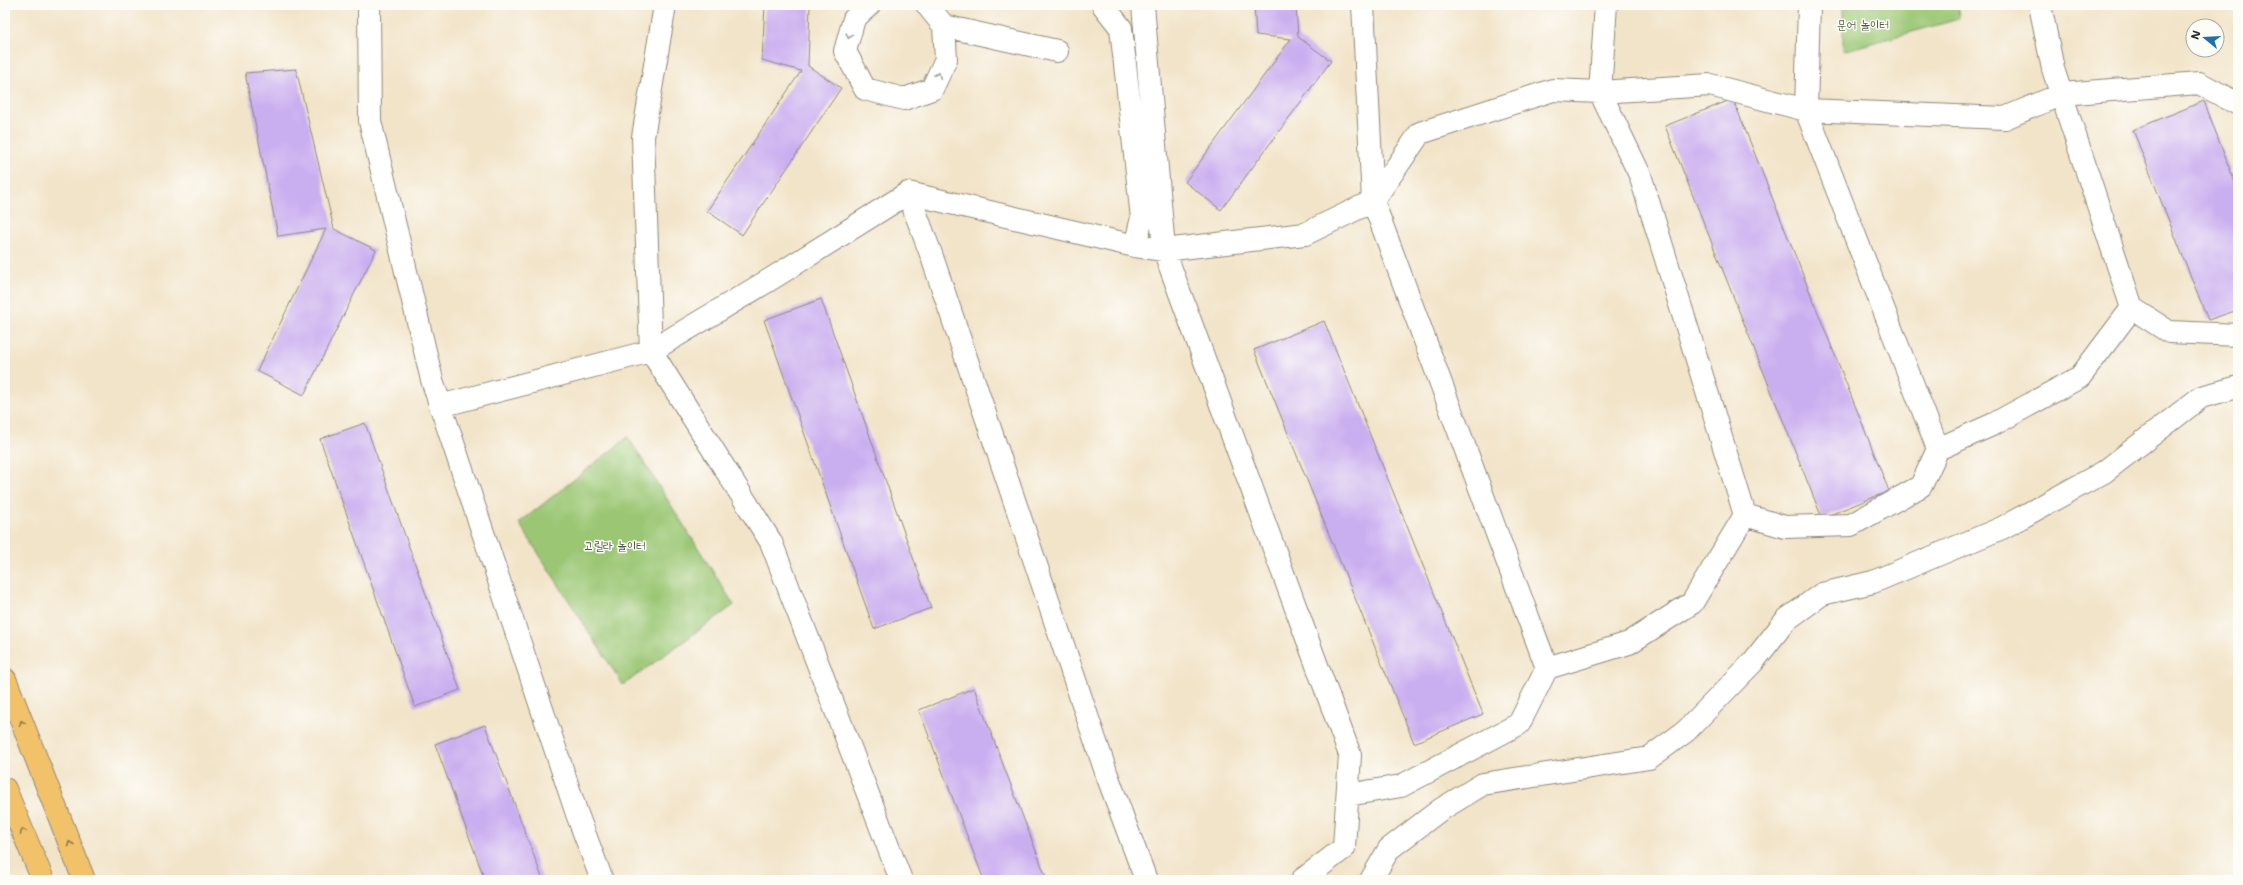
<svg xmlns="http://www.w3.org/2000/svg" width="2243" height="885" viewBox="0 0 2243 885" font-family="'Shantell Sans','Poor Story',sans-serif">
  <rect width="100%" height="100%" fill="#fdfcf7"/>
  <filter id="ink" filterUnits="userSpaceOnUse"><feTurbulence type="fractalNoise" baseFrequency=".025" numOctaves="2"/><feDisplacementMap in="SourceGraphic" scale="8" xChannelSelector="R" yChannelSelector="G"/><feConvolveMatrix kernelMatrix="1 2 1 2 8 2 1 2 1" color-interpolation-filters="sRGB"/></filter>
  <filter id="wash" filterUnits="userSpaceOnUse"><feTurbulence type="fractalNoise" baseFrequency=".012" numOctaves="4" result="noise"/><feDisplacementMap in="SourceGraphic" scale="16" xChannelSelector="R" yChannelSelector="G"/><feGaussianBlur stdDeviation="0.9" result="paint"/><feColorMatrix in="noise" values="0 0 0 0 0 0 0 0 0 0 0 0 0 0 0 0 0 1.4 0 .05"/><feComposite in="paint" operator="in"/></filter>
  <g filter="url(#wash)">
    <rect width="100%" height="100%" fill="#f2e4c9"/>
    <!-- green -->
    <path fill="#9bc774" stroke="#637950" d="M1843 5H1958L1959 19 1843 51Z
      M628 437 734 605 623 685 519 523Z"/>
    <g id="blocks">
      <!-- building -->
      <path fill="#caaff0" d="M765 5H810L808 66 841 88 742 235 707 211 801 71 762 60Z
        M1254 5H1296L1298 37 1331 61 1221 210 1185 182 1291 39 1256 35Z
        M296 69 334 229 376 250 304 395 257 371 326 229 278 236 245 73Z
        M1733 99 1889 491 1822 518 1665 126Z
        M2204 101 2238 191V310L2208 320 2133 130Z
        M821 299 931 608 874 629 764 320Z
        M1324 321 1483 714 1414 743 1254 350Z
        M365 423 460 690 415 707 320 439Z
        M974 688 1047 880H984L919 710Z
        M485 725 543 880H485L435 744Z"/>
    </g>
  </g>
  <g filter="url(#ink)">
    <use href="#blocks" fill-opacity="0" stroke="#8e887a" stroke-width="1"/>
    <g fill="none" stroke-linecap="round" stroke-linejoin="round">
      <defs>
        <path id="minor" d="M369 5 370 121 432 380 577 814 602 880
          M665 5 643 137 651 351 771 542 901 880
          M869 5 854 19 845 51 865 89 904 99 932 89 946 59 944 26 927 5
          M1143 5 1164 250 1350 755 1344 848 1302 880
          M1363 5 1373 201 1547 668 1629 643 1692 603 1745 515 1640 175 1600 92 1606 5
          M1809 5 1806 110 1938 449 1994 424 2080 377 2132 308 2053 69 2040 5
          M944 26 1057 51
          M908 193 931 254 1107 775 1146 880
          M1135 246 1164 250 1305 234 1373 201 1420 133 1553 90 1600 92 1710 85 1806 110 2005 118 2062 94 2199 83 2238 104
          M2132 308 2169 332 2238 335
          M440 406 651 351 771 279 908 193 1135 246 1142 218 1121 28 1103 5
          M1745 515 1785 527 1851 525 1921 486 1938 449
          M1348 795 1401 786 1519 724 1547 668
          M1371 880 1389 849 1440 810 1483 784 1649 758 1686 731 1753 662 1786 620 1822 594 1873 582 2002 528 2104 472 2201 397 2238 387"/>
        <path id="major" d="M5 679 84 880
          M5 789 43 880"/>
      </defs>
      <!-- minor casing -->
      <use href="#minor" stroke="#8e887a" stroke-width="24"/>
      <!-- major casing -->
      <use href="#major" stroke="#8e887a" stroke-width="24"/>
      <!-- minor -->
      <use href="#minor" stroke="#fff" stroke-width="22"/>
      <!-- major -->
      <use href="#major" stroke="#f2c26a" stroke-width="22"/>
    </g>
    <!-- one-way arrows -->
    <defs><path id="oneway-chevron" d="M-2-3.5L2.5 0L-2 3.5" fill="none" stroke-width="1.6" stroke-linecap="round" stroke-linejoin="round"/></defs>
    <g stroke="#a0a0a0">
      <use href="#oneway-chevron" transform="translate(849 36) rotate(106)"/>
      <use href="#oneway-chevron" transform="translate(938 75) rotate(-64)"/>
    </g>
    <g stroke="#8e764a">
      <use href="#oneway-chevron" transform="translate(22 723) rotate(-112)"/>
      <use href="#oneway-chevron" transform="translate(23 831) rotate(-113)"/>
      <use href="#oneway-chevron" transform="translate(70 844) rotate(-112)"/>
    </g>
  </g>
  <g text-anchor="middle" stroke-width="3" stroke-linejoin="round" paint-order="stroke">
    <!-- park labels -->
    <g font-size="12" fill="#4d5a41" stroke="#fdfcf7">
      <text x="1863" y="29">문어 놀이터</text>
      <text x="615" y="550">고릴라 놀이터</text>
    </g>
  </g>
  <!-- margin -->
  <rect width="2243" height="885" fill="none" stroke="#fdfcf7" stroke-width="20"/>
  <!-- north arrow -->
  <g transform="translate(2205 38) rotate(288)"><circle r="19" fill="#fdfcf7" stroke="#a9a8a5"/>
  <path d="M0-3L7 15L0 10L-7 15Z" fill="#1f6fb2"/>
  <text y="-6" font-size="11" font-weight="bold" text-anchor="middle" fill="#2b2b2b">N</text>
  </g>
</svg>
